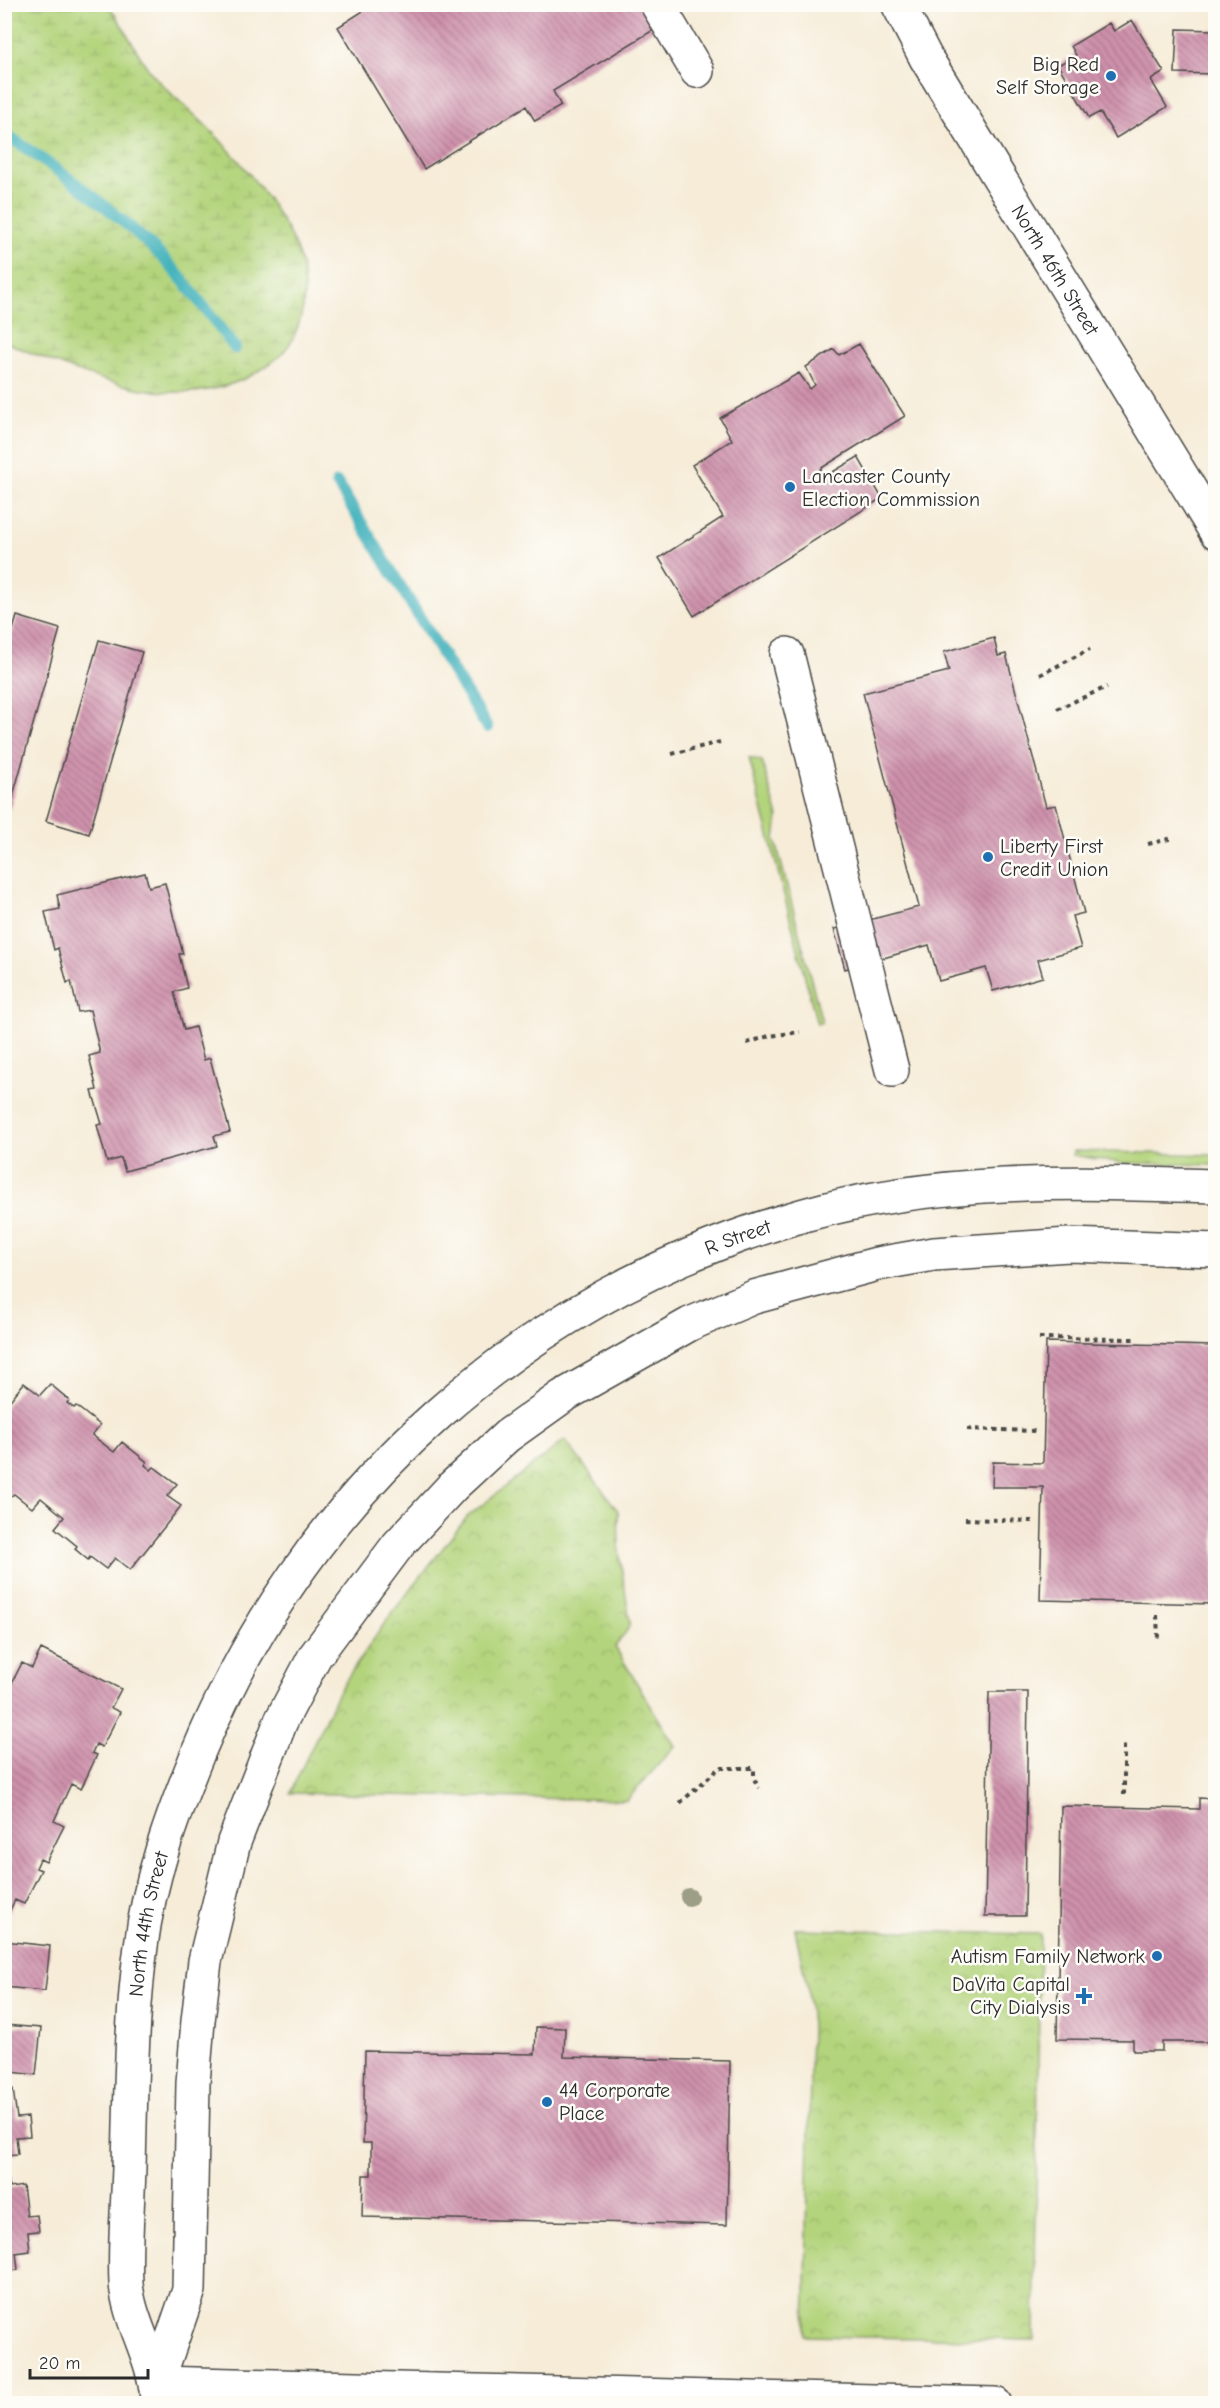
<svg xmlns="http://www.w3.org/2000/svg" width="1220" height="2408" viewBox="0 0 1220 2408" font-family="'Comic Neue',sans-serif">
  <defs>
    <pattern id="wetland-marsh" width="20" height="14" patternUnits="userSpaceOnUse" patternTransform="scale(1.5)"><rect width="20" height="14" fill="#b3d47c"/><path d="M1 5h8M5 5V1M11 12h8M15 12V8" fill="none" stroke="#9ab66b"/></pattern>
    <pattern id="park-crowns" width="20" height="18" patternUnits="userSpaceOnUse" patternTransform="scale(1.5)"><rect width="20" height="18" fill="#b3d47c"/><path d="M2 6a3 3 0 1 1 6 0M12 15a3 3 0 1 1 6 0" fill="none" stroke="#9ab66b"/></pattern>
    <pattern id="building-back-hatch" width="6" height="6" patternUnits="userSpaceOnUse" patternTransform="scale(1.5)"><rect width="6" height="6" fill="#cf91ac"/><path d="M-1 5l2 2M0 0l6 6M5-1l2 2" fill="none" stroke="#a8778c"/></pattern>
  </defs>
  <rect width="100%" height="100%" fill="#fdfcf7"/>
  <filter id="ink" filterUnits="userSpaceOnUse"><feTurbulence type="fractalNoise" baseFrequency=".0167" numOctaves="2"/><feDisplacementMap in="SourceGraphic" scale="12" xChannelSelector="R" yChannelSelector="G"/><feConvolveMatrix kernelMatrix="1 2 1 2 8 2 1 2 1" color-interpolation-filters="sRGB"/></filter>
  <filter id="wash" filterUnits="userSpaceOnUse"><feTurbulence type="fractalNoise" baseFrequency=".008" numOctaves="4" result="noise"/><feDisplacementMap in="SourceGraphic" scale="24" xChannelSelector="R" yChannelSelector="G"/><feGaussianBlur stdDeviation="1.35" result="paint"/><feColorMatrix in="noise" values="0 0 0 0 0 0 0 0 0 0 0 0 0 0 0 0 0 1.4 0 .05"/><feComposite in="paint" operator="in"/></filter>
  <g filter="url(#wash)">
    <rect width="100%" height="100%" fill="#f6ecd8"/>
    <!-- green -->
    <path fill="#b3d47c" stroke="#6f8054" stroke-width="1.5" d="M749 757 762 761 778 817 775 839 822 1022 817 1024Z
      M1073 1151 1215 1155V1165L1122 1163 1072 1155Z"/>
    <!-- wetland -->
    <path fill="url(#wetland-marsh)" stroke="#6f8054" stroke-width="1.5" d="M4 5H108C124 25 134 49 149 70 169 95 196 114 217 137 246 167 279 209 296 248 308 278 307 311 292 340 283 357 265 368 248 377 170 416 78 372 5 342Z"/>
    <!-- park -->
    <path fill="url(#park-crowns)" stroke="#6f8054" stroke-width="1.5" d="M565 1440 618 1511 619 1551 630 1622 628 1629 615 1647 675 1746 627 1800 290 1793 338 1692 386 1621 467 1517Z
      M795 1929 1040 1934 1034 2340 805 2336 811 2026 808 1992Z"/>
    <g fill="none" stroke-linecap="round" stroke-linejoin="round">
      <!-- stream -->
      <path stroke="#41b1bb" stroke-width="12" d="M4 133C55 168 105 203 150 245 182 275 208 313 235 348
        M337 483 487 727"/>
    </g>
    <g id="blocks">
      <!-- building -->
      <path fill="url(#building-back-hatch)" d="M374 4H646L660 26 553 91 561 106 535 121 526 106 424 169 338 27Z
        M1132 20 1164 72 1151 80 1167 107 1116 138 1100 112 1089 118 1058 65 1076 55 1071 46 1109 23 1114 31Z
        M1177 29 1215 30V74L1175 73Z
        M859 344 905 416 820 469 826 476 858 457 882 498 694 616 659 558 723 517 692 465 732 440 720 418 799 373 810 389 815 385 806 367 834 349 839 355Z
        M17 616 60 629 9 810 4 809V660Z
        M994 638 998 656 1006 654 1046 807 1056 805 1084 913 1072 916 1081 948 1038 960 1043 977 993 991 986 968 939 981 929 945 845 969 834 929 919 907 863 693 949 671 944 652Z
        M99 640 142 652 89 834 46 821Z
        M145 873 149 887 165 883 183 954H179L187 988 174 992 184 1030 195 1027 204 1060 210 1058 230 1132 214 1136 217 1146 125 1171 121 1158 107 1162 97 1125 102 1124 92 1091 97 1090 89 1056 100 1053 90 1010 78 1012 71 981 67 983 58 948 54 950 45 912 60 909 57 895Z
        M1046 1342 1215 1346V1604L1040 1600 1043 1487H992L993 1462 1043 1463Z
        M24 1383 40 1395 50 1384 69 1400 67 1403 74 1408 76 1406 100 1425 92 1435 114 1452 122 1442 147 1462 145 1465 151 1470 154 1467 177 1484 167 1496 181 1506 130 1570 115 1558 106 1569 90 1557 88 1560 75 1549 77 1546 55 1528 64 1517 41 1498 32 1508 14 1494 10 1497 4 1492V1408Z
        M41 1649 121 1689 111 1708 120 1712 102 1747 96 1744 92 1753 97 1755 81 1789 71 1784 54 1821 64 1826 46 1862 40 1859 36 1868 41 1870 24 1904 15 1900 4 1922V1708L7 1704 4 1698 22 1663 32 1668Z
        M989 1692H1028L1025 1916H985Z
        M1199 1798 1215 1799V2042H1162V2051H1133V2040L1057 2039 1061 1806 1199 1809Z
        M4 1941 50 1946 45 1991 4 1987Z
        M4 2025 41 2028 36 2075 4 2071Z
        M536 2027 565 2028 564 2057 730 2061 727 2225 362 2217 363 2175H371V2143H363L365 2051 535 2054Z
        M13 2089 17 2118 28 2117 30 2136 16 2137 18 2154 4 2155V2090Z
        M4 2160 10 2188 23 2186 27 2216 37 2215 39 2231 28 2232 30 2251 16 2253 18 2270 4 2272Z"/>
    </g>
  </g>
  <g filter="url(#ink)">
    <use href="#blocks" fill-opacity="0" stroke="#494845" stroke-width="1.5"/>
    <g fill="none" stroke-linecap="round" stroke-linejoin="round">
      <defs>
        <g id="minor">
          <path d="M657 4 697 71"/>
          <path id="s1" d="M898 4 926 58 1216 532"/>
          <path d="M787 654 892 1070"/>
          <path d="M157 2383 995 2404"/>
        </g>
        <g id="major">
          <path d="M157 2383 189 2290 193 2083 198 2021 205 1961 234 1842 281 1721 315 1656 398 1545 453 1486 507 1436 563 1396 690 1324 754 1297 877 1264 934 1254 1069 1245 1216 1250"/>
          <path id="s2" d="M157 2404C157 2360 129 2324 126 2283 124 2245 128 2205 129 2167 131 2093 131 2020 141 1946 149 1879 173 1814 198 1753 309 1486 527 1294 804 1215 939 1177 1077 1182 1216 1186"/>
        </g>
      </defs>
      <!-- minor casing -->
      <use href="#minor" stroke="#494845" stroke-width="36"/>
      <!-- major casing -->
      <use href="#major" stroke="#494845" stroke-width="36"/>
      <!-- path -->
      <path stroke="#494845" stroke-width="4" stroke-dasharray="4.5 4.5" stroke-linecap="butt" d="M1040 675 1090 649
        M1057 709 1107 687
        M672 754 724 741
        M1148 844 1173 838
        M747 1043 769 1036 800 1032
        M1039 1338 1136 1339
        M967 1429 1035 1431
        M965 1519 1032 1521
        M1157 1615 1158 1639
        M1124 1795V1743
        M680 1803 719 1768H754V1779L759 1788"/>
      <!-- minor -->
      <use href="#minor" stroke="#fff" stroke-width="33"/>
      <!-- major -->
      <use href="#major" stroke="#fff" stroke-width="33"/>
    </g>
    <!-- trees -->
    <circle fill="#9d9e86" cx="689" cy="1897" r="9"/>
  </g>
  <!-- markers -->
  <g fill="#1f6fb2" stroke="#fdfcf7" stroke-width="2">
    <circle cx="1111" cy="76" r="6"/>
    <circle cx="790" cy="487" r="6"/>
    <circle cx="988" cy="857" r="6"/>
    <circle cx="1157" cy="1956" r="6"/>
    <path d="M1081 1987h6v6h6v6h-6v6h-6v-6h-6v-6h6z"/>
    <circle cx="547" cy="2102" r="6"/>
  </g>
  <g text-anchor="middle" stroke-width="5" stroke-linejoin="round" paint-order="stroke">
    <!-- poi labels -->
    <g font-size="20" fill="#2b2b2b" stroke="#fdfcf7" text-anchor="end">
      <text x="1099" y="71">Big Red<tspan x="1099" dy="23">Self Storage</tspan></text>
      <text x="802" y="483" text-anchor="start">Lancaster County<tspan x="802" dy="23">Election Commission</tspan></text>
      <text x="1000" y="853" text-anchor="start">Liberty First<tspan x="1000" dy="23">Credit Union</tspan></text>
      <text x="1145" y="1963">Autism Family Network</text>
      <text x="1070" y="1991">DaVita Capital<tspan x="1070" dy="23">City Dialysis</tspan></text>
      <text x="559" y="2097" text-anchor="start">44 Corporate<tspan x="559" dy="23">Place</tspan></text>
    </g>
    <!-- street labels -->
    <g font-size="20" fill="#2b2b2b" stroke="#fdfcf7">
      <text dy="7" stroke="none"><textPath href="#s1" startOffset="309">North 46th Street</textPath></text>
      <text dy="7" stroke="none"><textPath href="#s2" startOffset="1434">R Street</textPath></text>
      <text dy="7" stroke="none"><textPath href="#s2" startOffset="486">North 44th Street</textPath></text>
    </g>
  </g>
  <!-- margin -->
  <rect width="1220" height="2408" fill="none" stroke="#fdfcf7" stroke-width="24"/>
  <!-- scale -->
  <path d="M30 2369v9h118v-9" fill="none" stroke="#2b2b2b" stroke-width="3"/>
  <text x="39" y="2369" font-size="18" fill="#2b2b2b" stroke="#fdfcf7" stroke-width="4.5" paint-order="stroke">20 m</text>
</svg>
